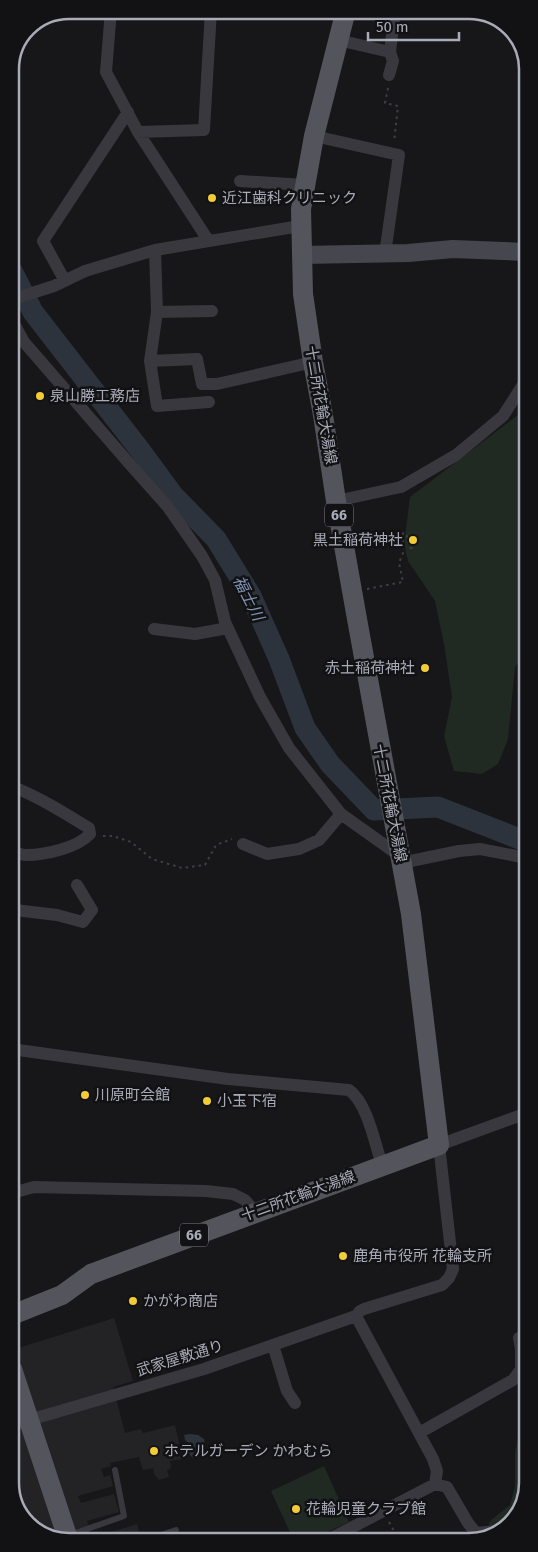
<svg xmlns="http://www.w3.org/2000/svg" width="538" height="1552" viewBox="0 0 538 1552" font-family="'Fira Sans','Noto Sans JP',sans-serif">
  <rect width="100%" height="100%" fill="#171719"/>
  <!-- built -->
  <path fill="#232326" d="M114 1318 133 1381 113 1387 125 1433 141 1429 143 1433 175 1425 183 1459 170 1461 171 1466 170 1469 167 1470 169 1477 159 1480 154 1474 153 1468 143 1470 139 1457 110 1463 111 1466 101 1469 104 1477 110 1475 113 1486 78 1496 81 1503 114 1494 119 1512 87 1521 92 1538 137 1524 141 1538 149 1536 151 1541 75 1542 12 1350Z
    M12 1383 61 1541 33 1530 12 1499Z"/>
  <!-- green -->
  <path fill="#212923" d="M526 404 527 652 515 667 508 739 498 764 482 774 454 771 444 736 452 697 444 644 435 601 408 561 404 544 410 497 523 411Z
    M528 1320V1483L516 1519 484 1540 490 1521 510 1505 515 1487V1453L525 1398 524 1326Z
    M324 1466 349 1522 308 1541H294L271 1491Z"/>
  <!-- water -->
  <path fill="#2d333d" d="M190 1434 198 1435 204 1439 205 1445 200 1457 193 1458C188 1454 188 1451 190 1444L185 1440 184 1435Z"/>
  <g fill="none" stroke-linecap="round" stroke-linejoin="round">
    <!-- river -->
    <path stroke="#2d333d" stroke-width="21" d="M10 267 33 312 43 325 140 450 173 495 216 539 251 596 279 659 305 728 330 764 374 810 438 807 527 842"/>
    <!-- path -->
    <path stroke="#3e3f45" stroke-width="2" stroke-dasharray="2.5 4" stroke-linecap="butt" d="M388 88 385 103 398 106 394 142
      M367 589 403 582 399 563 403 553V533L407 536 410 548H412L413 545
      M103 836H113L131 842 152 859 182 868 205 865 216 845 232 839
      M389 1522 399 1540"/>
    <!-- lane -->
    <path stroke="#38383e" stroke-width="6" d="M70 1535 124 1516 115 1470
      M140 1542 176 1530"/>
    <!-- street -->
    <path stroke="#38383e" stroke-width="12" d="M111 10 106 72 138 132 208 240
      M338 40 390 52
      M389 75 393 61 390 52 395 10
      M138 132 204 130 211 10
      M314 136 399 155 385 254
      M240 181 305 185
      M155 250 157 312 150 361 157 406 209 402
      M65 281 43 241 128 112
      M10 300 54 286 85 271 155 250 300 226
      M157 312 212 311
      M10 316 24 342 128 462 168 507 202 556 215 580 225 622 260 697 289 748 341 814 400 856
      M150 361 197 359 202 384H217L313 362
      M336 501 401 487 456 455 503 416 526 380
      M154 629 195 634 228 628
      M11 786C39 797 63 812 89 828L90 834C77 848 45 855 26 855 21 855 16 852 11 850
      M243 844 267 854 299 849 319 840 341 814
      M401 863 459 851 480 849 527 858
      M11 908 15 910 57 915 83 922 92 910 77 885
      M11 1049 228 1079 349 1090C367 1102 375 1144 382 1165
      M12 1193 34 1187 206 1191 233 1194 245 1200 255 1212
      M356 1316 433 1459 437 1471 435 1484
      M273 1345 287 1391 295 1403
      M12 1425 204 1369 356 1316 360 1311 364 1309 442 1285 449 1278 453 1269 439 1145 527 1113
      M419 1433 513 1380 521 1369V1349L519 1338
      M326 1541 435 1484 447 1487 468 1523 476 1533 498 1531"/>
    <!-- secondary -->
    <path stroke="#46464e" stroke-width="18" d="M301 255 408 253 453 249 526 252"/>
    <!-- primary -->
    <path stroke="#54545d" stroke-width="20" d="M12 1315 62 1295 91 1274 439 1145 411 914 359 630 336 501 323 415 313 362 303 294 301 209 314 136 346 10
      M12 1369 69 1542"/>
  </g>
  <!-- markers -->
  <g fill="#f1cc36" stroke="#121214" stroke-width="2">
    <circle cx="212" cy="198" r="5"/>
    <circle cx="40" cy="396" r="5"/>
    <circle cx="413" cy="540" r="5"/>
    <circle cx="425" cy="668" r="5"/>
    <circle cx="85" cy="1095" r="5"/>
    <circle cx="207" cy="1101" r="5"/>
    <circle cx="343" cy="1256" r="5"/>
    <circle cx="133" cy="1301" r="5"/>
    <circle cx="154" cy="1451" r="5"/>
    <circle cx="296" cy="1509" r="5"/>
  </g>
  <g text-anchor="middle" stroke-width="5" stroke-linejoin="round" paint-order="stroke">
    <!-- shield labels -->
    <g fill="#121214" stroke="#7c7d87" stroke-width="1">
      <rect x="325" y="503.5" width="28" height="23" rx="4"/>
      <rect x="180" y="1223.5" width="28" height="23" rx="4"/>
    </g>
    <g font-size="14" font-weight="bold" fill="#a9abb8">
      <text x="339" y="520">66</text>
      <text x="194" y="1240">66</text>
    </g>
    <!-- poi labels -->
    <g font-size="15" fill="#a9abb8" stroke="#121214" text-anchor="start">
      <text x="222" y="203">近江歯科クリニック</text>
      <text x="50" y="401">泉山勝工務店</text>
      <text x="403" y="545" text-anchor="end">黒土稲荷神社</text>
      <text x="415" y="673" text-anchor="end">赤土稲荷神社</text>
      <text x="95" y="1100">川原町会館</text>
      <text x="217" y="1106">小玉下宿</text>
      <text x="353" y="1261">鹿角市役所 花輪支所</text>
      <text x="143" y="1306">かがわ商店</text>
      <text x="164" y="1456">ホテルガーデン かわむら</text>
      <text x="306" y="1514">花輪児童クラブ館</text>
    </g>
    <!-- street labels -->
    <g font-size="15" fill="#a9abb8" stroke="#121214">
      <text transform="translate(321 405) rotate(80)" y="5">十二所花輪大湯線</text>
      <text transform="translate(390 803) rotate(79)" y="5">十二所花輪大湯線</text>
      <text transform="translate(298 1196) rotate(-20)" y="5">十二所花輪大湯線</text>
      <text transform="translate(180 1358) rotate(-17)" y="5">武家屋敷通り</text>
    </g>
    <!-- water labels -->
    <g font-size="16" font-style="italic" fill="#8094b3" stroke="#121214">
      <text transform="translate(249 598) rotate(63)" y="6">福士川</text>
    </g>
  </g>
  <!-- crop -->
  <path d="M0 0H538V1552H0ZM69 19H469A50 50 0 0 1 519 69V1483A50 50 0 0 1 469 1533H69A50 50 0 0 1 19 1483V69A50 50 0 0 1 69 19Z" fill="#121214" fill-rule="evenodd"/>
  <path fill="none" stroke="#a9abb8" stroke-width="2.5" d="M69 19H469A50 50 0 0 1 519 69V1483A50 50 0 0 1 469 1533H69A50 50 0 0 1 19 1483V69A50 50 0 0 1 69 19Z"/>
  <!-- scale -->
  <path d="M368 32v8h91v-8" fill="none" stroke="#a9abb8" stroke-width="2.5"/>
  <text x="376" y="32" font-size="15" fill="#a9abb8" stroke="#121214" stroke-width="4" paint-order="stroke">50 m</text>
</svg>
